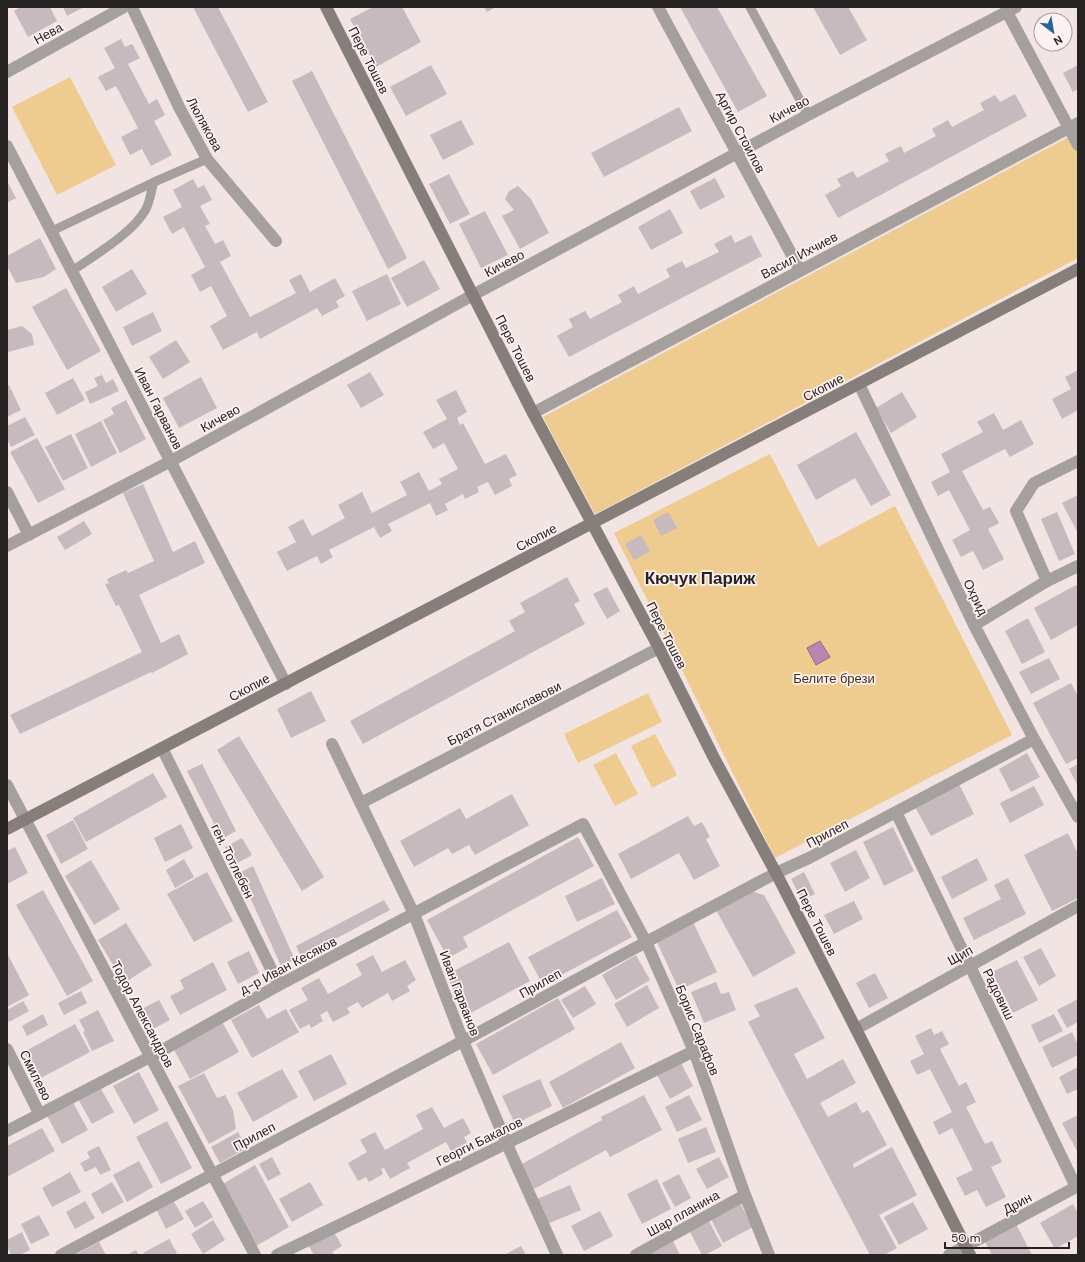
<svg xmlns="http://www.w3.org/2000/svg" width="1085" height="1262" viewBox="0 0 1085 1262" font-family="'DM Sans',sans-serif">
  <rect width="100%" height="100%" fill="#f1e4e3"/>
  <!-- green -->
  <path fill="#eecb8f" d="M70 77 116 165 57 195 12 107Z
    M1078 132V258L595 514 543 417Z
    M770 454 818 547 895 506 1012 735 775 858 614 533Z
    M648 693 662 722 578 763 564 734Z
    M655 734 677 775 652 788 631 746Z
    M616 753 638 794 615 806 593 765Z"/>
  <!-- water -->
  <path fill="#ba84b3" stroke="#8e6788" d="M820 641 830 657 816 665 807 648Z"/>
  <!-- building -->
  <path fill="#c6babe" d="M20 7H50L57 21 28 37 14 11Z
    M63 7H84L67 16Z
    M193 7H218L268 102 248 112Z
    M373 7H402L421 42 376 67 350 19Z
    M484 7H496L487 12Z
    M680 7H717L767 96 738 112Z
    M813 7H848L867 40 840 55Z
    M121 39 125 47 132 44 140 58 128 64 149 104 157 99 165 115 154 121 172 155 151 166 142 149 130 155 121 137 138 128 116 86 106 91 98 77 115 68 104 48Z
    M431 65 447 94 406 116 390 87Z
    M1078 65V89L1073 92 1063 73Z
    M312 71 407 258 388 269 292 81Z
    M1015 94 1027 116 838 218 825 195 841 186 837 179 853 171 857 178 889 161 885 154 901 146 904 153 936 136 932 129 948 120 952 127 984 110 980 103 995 95 1000 102Z
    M679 107 692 131 604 177 591 153Z
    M461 120 474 144 443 160 430 135Z
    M449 174 470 214 450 224 429 184Z
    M715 178 725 197 700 210 690 191Z
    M193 179 198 188 204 185 212 200 200 206 210 224 205 226 215 244 223 240 231 256 220 262 250 317 296 293 289 280 301 274 310 292 335 278 345 296 336 301 339 307 322 316 317 308 260 339 257 332 223 350 210 326 227 316 211 286 200 292 191 275 205 267 184 227 172 234 163 217 182 207 173 190Z
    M7 181 16 198 7 203Z
    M518 186 531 199 549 233 520 249 502 216 514 210 505 199 509 191Z
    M670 209 683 233 651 250 638 227Z
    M485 211 508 255 481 268 459 224Z
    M731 235 735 243 751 235 762 256 569 357 557 336 573 327 569 319 585 311 590 319 622 302 618 295 634 286 638 294 670 277 666 269 682 261 686 268 719 252 714 244Z
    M40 238 56 269 44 277 16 283 7 266V256Z
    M424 260 440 289 407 307 391 278Z
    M132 269 147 294 116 312 102 287Z
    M387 274 401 304 367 321 352 291Z
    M66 288 101 351 67 370 32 307Z
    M153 312 162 331 132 346 123 327Z
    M22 326 32 334 34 345 8 352 7 330Z
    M176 340 190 362 163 379 149 357Z
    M1078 370V410L1062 419 1052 399 1071 389 1065 377Z
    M370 372 384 395 361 408 347 385Z
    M102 375 106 383 113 379 119 391 90 404 85 392 98 386 94 378Z
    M201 377 217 408 179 428 163 398Z
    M73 378 85 400 57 415 45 393Z
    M9 385 21 410 7 417V386Z
    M456 390 467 412 457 418 460 425 463 423 485 464 506 454 517 475 509 479 512 486 495 495 488 482 477 487 479 492 465 499 463 494 445 504 448 510 436 516 430 503 388 524 392 531 380 538 374 527 329 550 333 557 321 564 317 556 287 571 277 552 296 542 288 527 303 519 312 536 345 518 338 505 362 492 372 513 407 495 400 482 419 472 429 491 442 484 439 479 458 469 444 443 433 449 423 432 447 419 436 400Z
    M902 392 917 417 891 433 876 408Z
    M126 400 146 439 120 453 103 420 114 414 111 408Z
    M994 413 1003 430 1021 420 1034 444 1010 457 1005 449 962 471 983 510 990 507 999 523 988 529 1004 559 983 570 973 551 961 557 952 540 970 530 949 490 938 496 931 482 950 472 941 454 983 432 977 422Z
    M25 417 35 435 11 447 7 439V426Z
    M101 421 117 453 91 467 75 434Z
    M856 432 891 495 871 506 855 478 816 500 797 465Z
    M71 434 88 468 63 481 45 447Z
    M37 438 65 489 38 503 10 452Z
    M143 484 173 552 195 541 205 563 139 595 161 643 179 634 188 654 152 673 151 672 20 734 10 715 142 652 119 605 116 606 105 584 109 583 107 579 126 570 128 573 154 561 123 493Z
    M1078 495V533L1062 503Z
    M668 512 677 528 661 536 653 520Z
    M1057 512 1075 554 1059 561 1041 519Z
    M84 521 92 534 65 550 57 537Z
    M641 535 650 551 634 560 625 544Z
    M567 577 580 601 574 604 585 624 363 744 350 721 515 631 509 621 525 612 520 603Z
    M1076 585 1078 588V625L1051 640 1034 608Z
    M607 587 620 611 607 619 593 594Z
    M1028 618 1045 652 1022 664 1005 631Z
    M1049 658 1060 679 1031 694 1019 672Z
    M1071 683 1078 696V758L1066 764 1033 703Z
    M311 691 326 721 291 738 277 709Z
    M239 736 324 877 302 891 217 750Z
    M1027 753 1040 777 1011 792 999 769Z
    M202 764 236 831 222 839 187 771Z
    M1078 764V786L1069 769Z
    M153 773 167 797 86 842 73 818Z
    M959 784 974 814 931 836 915 807Z
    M1034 786 1044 805 1010 823 1000 803Z
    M512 794 529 825 475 855 469 845 452 854 448 848 414 867 400 841 460 808 466 819Z
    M688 816 694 826 702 822 710 837 706 839 720 866 694 880 679 853 631 879 618 854Z
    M73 820 88 849 61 864 46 835Z
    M181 824 193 848 165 862 154 838Z
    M893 827 914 871 884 886 863 842Z
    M1068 833 1078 854V898L1052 911 1024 855Z
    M578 837 594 866 463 937 468 947 448 958 427 920Z
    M242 838 252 855 234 865 225 847Z
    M15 847 28 873 7 884V851Z
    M856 850 870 878 845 892 830 863Z
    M977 858 988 880 952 899 941 877Z
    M184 859 194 877 175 888 166 870Z
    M91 860 120 909 94 925 65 876Z
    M253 866 295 960 281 966 239 873Z
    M207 872 233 921 194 942 167 894Z
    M804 872 815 894 802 900 791 879Z
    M602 878 615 904 577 922 565 896Z
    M1008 878 1026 914 974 940 963 918 1001 899 994 885Z
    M43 890 93 981 67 996 16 905Z
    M751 891 764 895 796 953 753 977 716 910Z
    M384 900 390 910 301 957 296 946Z
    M854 901 863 919 834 934 824 915Z
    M617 910 632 937 543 985 528 957Z
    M693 922 717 972 679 990 656 940Z
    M126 923 152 965 124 983 98 940Z
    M509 942 530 981 467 1015 446 975Z
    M1041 948 1056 976 1039 986 1023 957Z
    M249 951 259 973 238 984 227 962Z
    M7 953 29 995 7 1007Z
    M373 955 382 972 405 960 416 980 407 986 410 991 392 1001 388 993 362 1008 358 1002 347 1008 350 1013 333 1022 327 1011 320 1015 323 1021 311 1028 309 1024 300 1029 289 1010 308 1000 301 988 319 978 328 994 362 975 356 964Z
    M636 955 650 980 616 1000 602 975Z
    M1017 960 1038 1000 1013 1013 992 972Z
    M213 962 227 990 180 1015 170 996 184 989 180 980Z
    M875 973 888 998 869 1008 856 983Z
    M716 982 721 994 729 992 736 1010 704 1023 691 992Z
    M647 985 659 1008 627 1027 614 1004Z
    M585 986 596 1004 573 1018 561 1000Z
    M797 987 825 1038 794 1054 807 1079 843 1059 856 1083 820 1103 828 1117 856 1102 862 1113 868 1110 887 1145 853 1164 854 1168 892 1147 917 1195 879 1215 897 1248 884 1255H870L748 1022 760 1016 754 1005Z
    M81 991 87 1003 64 1015 58 1003Z
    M558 998 575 1029 493 1075 476 1044Z
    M1078 999V1022L1067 1028 1057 1010Z
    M159 1000 170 1020 151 1030 140 1010Z
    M23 1001 29 1011 9 1022 7 1019V1010Z
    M259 1005 267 1019 286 1009 299 1032 252 1058 231 1020Z
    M98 1010 114 1041 92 1051 83 1032 85 1031 79 1020Z
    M43 1014 48 1025 27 1036 22 1026Z
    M1054 1014 1063 1031 1039 1043 1031 1025Z
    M221 1020 239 1052 190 1079 173 1048Z
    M75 1024 90 1052 39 1079 24 1052Z
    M931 1028 934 1035 942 1031 949 1044 940 1049 959 1086 966 1082 976 1102 966 1107 985 1144 992 1141 1002 1162 991 1167 1006 1197 986 1207 977 1190 965 1196 956 1178 973 1170 952 1128 939 1135 933 1122 952 1112 930 1069 917 1075 910 1061 924 1054 915 1036Z
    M1072 1032 1078 1045V1055L1052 1068 1042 1047Z
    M621 1042 635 1068 563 1108 549 1082Z
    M331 1054 347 1084 314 1101 298 1071Z
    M681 1063 693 1086 670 1099 657 1075Z
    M1078 1067V1089L1067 1094 1059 1077Z
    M282 1069 298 1097 253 1122 237 1093Z
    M139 1072 159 1110 134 1124 113 1086Z
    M204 1073 217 1098 225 1095 233 1110 236 1129 209 1144 178 1086Z
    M540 1079 552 1106 515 1124 502 1096Z
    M100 1087 114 1112 92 1124 78 1099Z
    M644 1095 662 1130 610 1157 606 1150 534 1189 520 1165 602 1120 601 1117Z
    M689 1095 702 1120 677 1132 665 1107Z
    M71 1099 88 1130 62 1144 45 1112Z
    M432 1107 444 1128 463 1118 471 1133 464 1137 468 1144 452 1153 446 1142 407 1163 410 1168 390 1179 384 1168 381 1169 383 1174 369 1182 366 1177 358 1181 348 1163 367 1152 360 1140 375 1132 385 1150 423 1129 416 1115Z
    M1078 1115V1153L1062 1123Z
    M167 1121 192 1168 161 1184 136 1137Z
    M706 1127 716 1152 688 1163 678 1139Z
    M42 1128 55 1151 7 1177V1146Z
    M238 1132 247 1148 220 1163 211 1147Z
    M99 1146 111 1170 100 1175 96 1167 85 1172 80 1163 90 1158 87 1152Z
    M272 1157 281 1174 268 1181 259 1164Z
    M719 1157 729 1177 707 1189 696 1169Z
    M139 1161 153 1187 127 1202 113 1175Z
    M255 1165 289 1227 256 1246 221 1185Z
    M70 1172 81 1192 52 1207 42 1188Z
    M679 1174 691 1198 675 1207 662 1183Z
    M657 1179 671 1209 642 1224 627 1194Z
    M112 1182 124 1202 102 1214 91 1194Z
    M310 1182 323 1205 292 1222 279 1199Z
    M570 1185 581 1210 547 1224 537 1199Z
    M173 1200 184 1219 166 1229 156 1209Z
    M85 1201 95 1218 75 1229 66 1212Z
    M203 1201 213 1217 195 1228 185 1211Z
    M913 1202 928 1229 899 1245 884 1217Z
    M740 1203 753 1227 723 1243 711 1219Z
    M1073 1204 1078 1213V1236L1055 1249 1040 1223Z
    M600 1211 613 1236 584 1251 571 1226Z
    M39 1215 50 1235 31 1244 21 1224Z
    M708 1219 722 1246 705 1255H702L689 1230Z
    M213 1220 225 1240 203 1254 191 1234Z
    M1016 1224 1032 1255H992L984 1240Z
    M22 1232 30 1250 20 1255H11L7 1246V1240Z
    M335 1234 342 1246 332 1252 334 1255H314L305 1240Z
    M169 1239 177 1253 173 1255H145L143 1253Z
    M673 1241 680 1255H647Z
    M99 1242 106 1255H75Z
    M521 1246 526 1255H504Z
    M136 1250 139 1255H127Z"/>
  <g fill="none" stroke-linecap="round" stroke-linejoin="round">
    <!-- lane -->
    <path stroke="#a5a09e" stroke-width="9" d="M750 7 808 115
      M52 231 154 182 207 159
      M72 271C95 255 133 233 146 209 150 201 151 191 154 182"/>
    <!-- street -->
    <path stroke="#a5a09e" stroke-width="12" d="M132 7 179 107 207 159 276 241
      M658 7 800 270
      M1007 12 1078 145
      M7 72 124 7
      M7 146 286 684
      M859 384 974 625 1034 739 1078 817
      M533 413 1078 123
      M7 492 29 535
      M7 546 171 461 473 295 808 115 1016 7
      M1047 581 1016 511 1034 483 1078 461
      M974 625 1047 581 1078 566
      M332 744 414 914 463 1041 510 1151 557 1255
      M162 748 279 985
      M7 785 255 1255
      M361 803 659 648
      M896 812 1076 1187
      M856 1029 1078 906
      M7 1049 39 1113
      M7 1131 150 1057 279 985 583 824 646 942 694 1051 745 1195 769 1255
      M61 1255 463 1041 646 942 776 873 809 858 1034 739
      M277 1255 379 1206 694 1051
      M636 1255 745 1195
      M949 1255 1078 1186"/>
    <!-- secondary -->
    <path stroke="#857e7b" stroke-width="12" d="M326 7 533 413 659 648 714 758 776 873 856 1029 970 1255
      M7 829 1078 269"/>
  </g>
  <g text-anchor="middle" stroke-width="3.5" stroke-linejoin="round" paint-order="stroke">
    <!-- street labels -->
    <g font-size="13" fill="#282323" stroke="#fef1f0">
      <text transform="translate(48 33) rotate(-29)" y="5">Нева</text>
      <text transform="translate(369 60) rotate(63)" y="5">Пере Тошев</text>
      <text transform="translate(789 109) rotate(-28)" y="5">Кичево</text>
      <text transform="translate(205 124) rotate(61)" y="5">Люлякова</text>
      <text transform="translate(741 132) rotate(62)" y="5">Аргир Стоилов</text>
      <text transform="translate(799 255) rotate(-28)" y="5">Васил Ихчиев</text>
      <text transform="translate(504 263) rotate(-28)" y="5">Кичево</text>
      <text transform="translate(516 348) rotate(63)" y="5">Пере Тошев</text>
      <text transform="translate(823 387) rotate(-28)" y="5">Скопие</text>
      <text transform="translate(159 408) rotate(63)" y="5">Иван Гарванов</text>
      <text transform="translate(220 418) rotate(-29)" y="5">Кичево</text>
      <text transform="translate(536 537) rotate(-28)" y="5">Скопие</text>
      <text transform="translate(976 597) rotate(64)" y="5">Охрид</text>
      <text transform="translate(667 635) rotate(63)" y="5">Пере Тошев</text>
      <text transform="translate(249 687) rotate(-28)" y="5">Скопие</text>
      <text transform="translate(504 713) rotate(-27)" y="5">Братя Станиславови</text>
      <text transform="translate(827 833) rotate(-28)" y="5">Прилеп</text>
      <text transform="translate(233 861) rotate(64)" y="5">ген. Тотлебен</text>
      <text transform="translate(817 922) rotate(63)" y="5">Пере Тошев</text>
      <text transform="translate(960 955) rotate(-29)" y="5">Щип</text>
      <text transform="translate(288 965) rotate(-28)" y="5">д-р Иван Кесяков</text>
      <text transform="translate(540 983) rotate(-29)" y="5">Прилеп</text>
      <text transform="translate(460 993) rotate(69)" y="5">Иван Гарванов</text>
      <text transform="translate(999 994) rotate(64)" y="5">Радовиш</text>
      <text transform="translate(143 1014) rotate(62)" y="5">Тодор Александров</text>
      <text transform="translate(698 1030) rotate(68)" y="5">Борис Сарафов</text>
      <text transform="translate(36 1075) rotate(63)" y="5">Смилево</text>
      <text transform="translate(254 1136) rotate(-28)" y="5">Прилеп</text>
      <text transform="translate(479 1141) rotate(-26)" y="5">Георги Бакалов</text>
      <text transform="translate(1017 1203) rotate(-28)" y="5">Дрин</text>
      <text transform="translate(683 1213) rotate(-29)" y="5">Шар планина</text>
    </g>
    <!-- park labels -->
    <g font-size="13" fill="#403013" stroke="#fef1f0">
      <text x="834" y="683">Белите брези</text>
    </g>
    <!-- district labels -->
    <g font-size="17" font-weight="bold" fill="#282323" stroke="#fef1f0">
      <text x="700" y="584">Кючук Париж</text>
    </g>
  </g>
  <!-- border -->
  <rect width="1085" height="1262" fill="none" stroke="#282323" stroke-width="16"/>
  <!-- north arrow -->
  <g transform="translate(1053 32) rotate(149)"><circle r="19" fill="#fef1f0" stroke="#a89f9e"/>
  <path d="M0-3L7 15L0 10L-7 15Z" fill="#26639a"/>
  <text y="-6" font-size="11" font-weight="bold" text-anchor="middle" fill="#282323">N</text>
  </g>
  <!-- scale -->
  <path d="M945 1242v6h124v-6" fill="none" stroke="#282323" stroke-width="2"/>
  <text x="951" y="1242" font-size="12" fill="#282323" stroke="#fef1f0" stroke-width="3" paint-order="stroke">50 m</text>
</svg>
